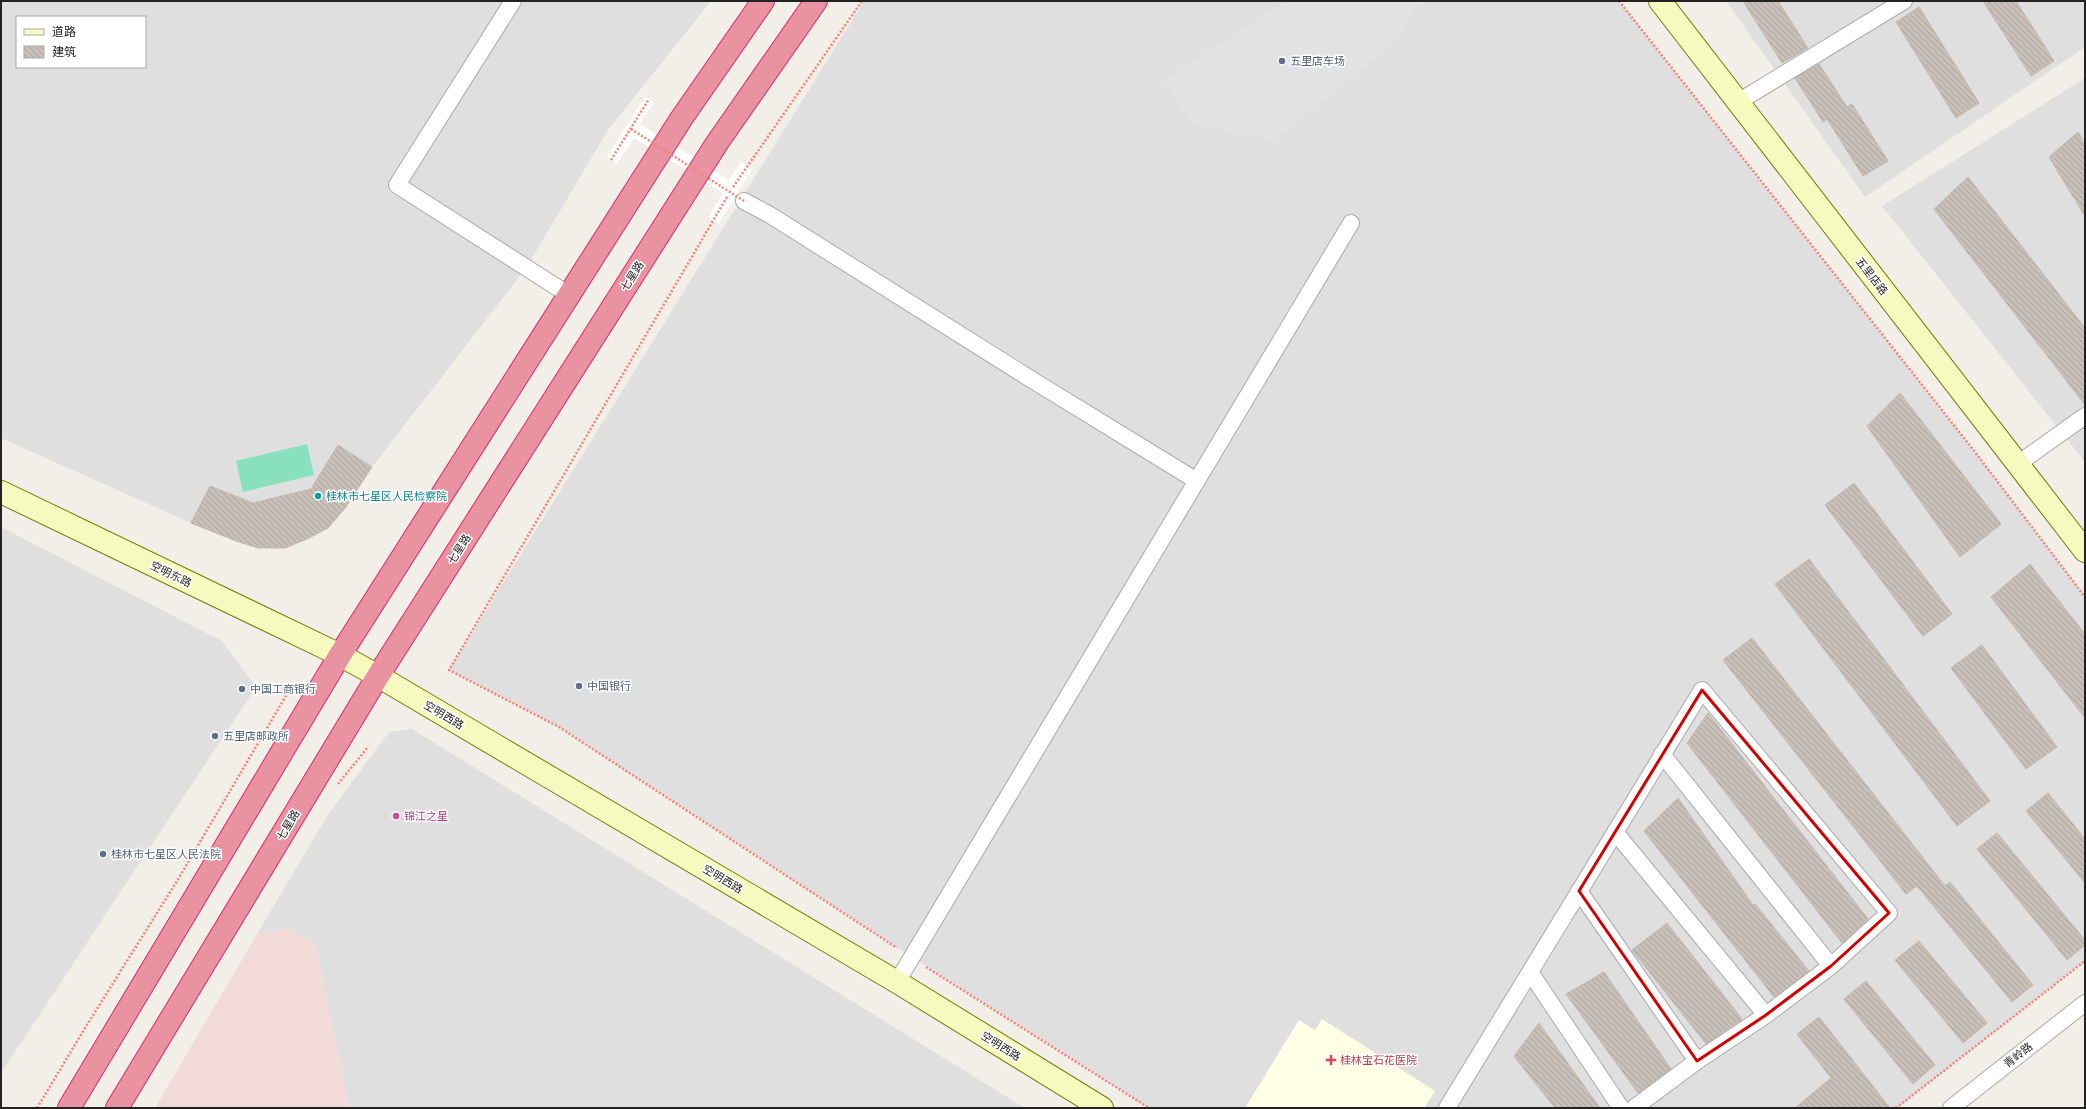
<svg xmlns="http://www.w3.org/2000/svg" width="2086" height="1109" viewBox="0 0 2086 1109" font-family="'Golos Text','Noto Sans SC',sans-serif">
  <defs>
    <pattern id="building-back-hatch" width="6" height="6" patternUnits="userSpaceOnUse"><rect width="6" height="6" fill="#c7bfb8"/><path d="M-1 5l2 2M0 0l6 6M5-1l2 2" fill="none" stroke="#aba49e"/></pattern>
  </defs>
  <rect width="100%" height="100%" fill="#f2efe9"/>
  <!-- residential -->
  <path fill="#e0dfdf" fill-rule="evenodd" d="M1 1H711L608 130 526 268 372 467 338 445 311 489 253 503 210 486 191 523 1 438ZM17 17H145V67H17Z
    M864 1H1619L1975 452 2085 597V961L1898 1108H1149L912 957 559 727 449 670Z
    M1726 1H2085V47L1865 197Z
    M2085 78V462L1882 206Z
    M1 527 222 641 256 687 1 1073Z
    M412 729 1025 1108H349L316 947 257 934 329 813 389 732Z"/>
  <!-- commercial -->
  <path fill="#f2dad9" d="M289 928 316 946 349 1108H155L257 934Z"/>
  <!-- education -->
  <path fill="#ffffe5" d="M1322 1019 1435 1091 1424 1108H1245L1299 1020 1315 1030Z"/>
  <!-- pitch -->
  <path fill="#88e0be" d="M307 444 314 475 243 492 236 461Z"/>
  <!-- parking -->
  <path fill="#e2e2e2" d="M1287 1H1421L1394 43 1274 140 1191 124 1164 80Z"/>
  <!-- pier -->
  <path fill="#fff" d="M645 97 654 102 640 124 729 180 741 162 752 170 718 224 708 217 723 193 634 138 617 164 607 157Z"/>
  <!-- building -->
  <path fill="url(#building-back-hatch)" stroke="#c4b6ab" d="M1743 1H1778L1808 48 1782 63Z
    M1983 1H2016L2054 61 2031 76Z
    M1919 7 1979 103 1956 118 1896 22Z
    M1819 64 1847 107 1852 104 1888 161 1863 176 1827 119 1823 122 1795 78Z
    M2078 132 2085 144V216L2049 157Z
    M1968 177 2085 328V405L1934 209Z
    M1900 393 2001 524 1960 557 1867 426Z
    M338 445 372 467 345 508 328 528 309 538 285 548H258L236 541 191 523 210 486 253 503 311 489Z
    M1854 483 1952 614 1923 636 1825 505Z
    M1809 559 1990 801 1957 826 1775 584Z
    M2030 564 2085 634V718L1991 597Z
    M1752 638 1945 886 1950 882 2033 985 2012 1002 1917 886 1906 894 1723 660Z
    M1982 645 2057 747 2026 769 1951 668Z
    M1708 713 1868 919 1842 943 1687 743Z
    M2048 793 2085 839V883L2026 811Z
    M1678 798 1753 905 1755 904 1809 971 1774 997 1644 831Z
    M1997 833 2085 940V945L2067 960 1977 849Z
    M1667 923 1742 1019 1706 1044 1632 950Z
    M1919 941 1987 1023 1963 1043 1895 960Z
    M1604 972 1671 1069 1638 1093 1566 994Z
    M1866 981 1935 1065 1913 1084 1844 999Z
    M1819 1017 1890 1108H1795L1831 1078 1797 1034Z
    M1539 1023 1600 1108H1555L1514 1056Z"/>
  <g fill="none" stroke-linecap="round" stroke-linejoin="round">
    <defs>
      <path id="street" d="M513 1 397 185 569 295
        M1738 102 1904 1
        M744 201 770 215 1029 378 1197 481
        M2019 463 2085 416
        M1662 754 1831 966
        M1615 832 1766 1015
        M1579 891 1697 1061
        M1530 972 1621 1108
        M897 982 1351 223
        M1447 1108 1702 690 1889 913 1831 966 1766 1015 1697 1061 1634 1108
        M1951 1108 2085 1003"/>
      <path id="secondary" d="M1660 1 2085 551
        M1 492 340 655 378 676 897 982 1102 1108"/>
      <path id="highway" d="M69 1108 340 655 681 119 763 1
        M117 1108 378 676 717 143 816 1"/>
    </defs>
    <!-- street casing -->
    <use href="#street" stroke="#a9a9a9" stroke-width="18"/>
    <!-- secondary casing -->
    <use href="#secondary" stroke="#707d05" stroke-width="24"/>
    <!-- highway casing -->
    <use href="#highway" stroke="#dc2a67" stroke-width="24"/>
    <!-- path -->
    <path stroke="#fa8072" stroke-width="2.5" stroke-dasharray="2 2" stroke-linecap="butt" d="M1619 1 1975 452 2085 597
      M611 160 649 99
      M733 187 862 1
      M727 197 449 670 559 727 897 948
      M338 784 368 747
      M926 967 1149 1108
      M37 1108 85 1028 177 881 287 694
      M1896 1108 2085 961"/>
    <!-- street -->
    <use href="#street" stroke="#fff" stroke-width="16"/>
    <!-- secondary -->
    <use href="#secondary" stroke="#f7fabf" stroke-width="22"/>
    <!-- highway -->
    <use href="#highway" stroke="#e892a2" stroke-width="22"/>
    <!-- path-bridge -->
    <path stroke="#fa8072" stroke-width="2.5" stroke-dasharray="2 2" stroke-linecap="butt" d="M631 129 744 201"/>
  </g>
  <!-- marked area -->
  <path fill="none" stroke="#d40000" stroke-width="3" stroke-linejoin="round" d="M1702 690 1889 913 1831 966 1766 1015 1697 1061 1579 891Z"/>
  <!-- markers -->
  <g fill="#5c6f8a" stroke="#fff" stroke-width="1.5">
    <circle cx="1282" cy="61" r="4"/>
    <circle cx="579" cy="686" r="4"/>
    <circle cx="242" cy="689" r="4"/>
    <circle cx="215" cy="736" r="4"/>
    <circle cx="103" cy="854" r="4"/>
  </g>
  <circle fill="#0f9aa8" stroke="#fff" stroke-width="1.5" cx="318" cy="496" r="4"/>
  <circle fill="#d1479c" stroke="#fff" stroke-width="1.5" cx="396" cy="816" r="4"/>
  <path fill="#e0444e" stroke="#fff" stroke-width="1.5" d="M1329 1054h4v4h4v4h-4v4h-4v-4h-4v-4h4z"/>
  <g text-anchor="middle" stroke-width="3" stroke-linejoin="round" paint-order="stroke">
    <!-- service labels -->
    <g font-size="11" fill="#4e5e75" stroke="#fff" text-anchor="start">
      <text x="1290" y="65">五里店车场</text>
      <text x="587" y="690">中国银行</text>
      <text x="250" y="693">中国工商银行</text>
      <text x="223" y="740">五里店邮政所</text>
      <text x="111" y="858">桂林市七星区人民法院</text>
    </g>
    <!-- street labels -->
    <g font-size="11" fill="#222" stroke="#fff">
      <text transform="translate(632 276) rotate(-58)" y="4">七星路</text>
      <text transform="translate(1872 276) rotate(52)" y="4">五里店路</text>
      <text transform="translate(459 549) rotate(-58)" y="4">七星路</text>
      <text transform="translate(171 574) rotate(26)" y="4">空明东路</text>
      <text transform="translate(444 715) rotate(31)" y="4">空明西路</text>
      <text transform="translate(288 825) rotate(-59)" y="4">七星路</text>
      <text transform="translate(723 879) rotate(31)" y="4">空明西路</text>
      <text transform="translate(1001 1046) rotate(32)" y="4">空明西路</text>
      <text transform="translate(2018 1055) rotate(-38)" y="4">青岭路</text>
    </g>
    <!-- culture labels -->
    <g font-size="11" fill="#0d838f" stroke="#fff" text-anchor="start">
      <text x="326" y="500">桂林市七星区人民检察院</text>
    </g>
    <!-- hotel labels -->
    <g font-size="11" fill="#b23c85" stroke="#fff" text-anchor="start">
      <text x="404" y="820">锦江之星</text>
    </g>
    <!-- health labels -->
    <g font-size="11" fill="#be3a42" stroke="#fff" text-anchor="start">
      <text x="1340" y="1064">桂林宝石花医院</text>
    </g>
  </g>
  <!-- border -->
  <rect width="2086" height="1109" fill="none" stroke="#222222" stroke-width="4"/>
  <!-- legend -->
  <rect x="16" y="16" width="130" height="52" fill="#ffffff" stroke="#a7a7a7"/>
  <rect x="24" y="29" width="20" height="6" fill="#f7fabf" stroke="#a7a7a7"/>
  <text x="52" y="36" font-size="12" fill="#222222">道路</text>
  <rect x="24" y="46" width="20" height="12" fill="url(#building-back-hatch)" stroke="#a7a7a7"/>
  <text x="52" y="56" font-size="12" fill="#222222">建筑</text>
</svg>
